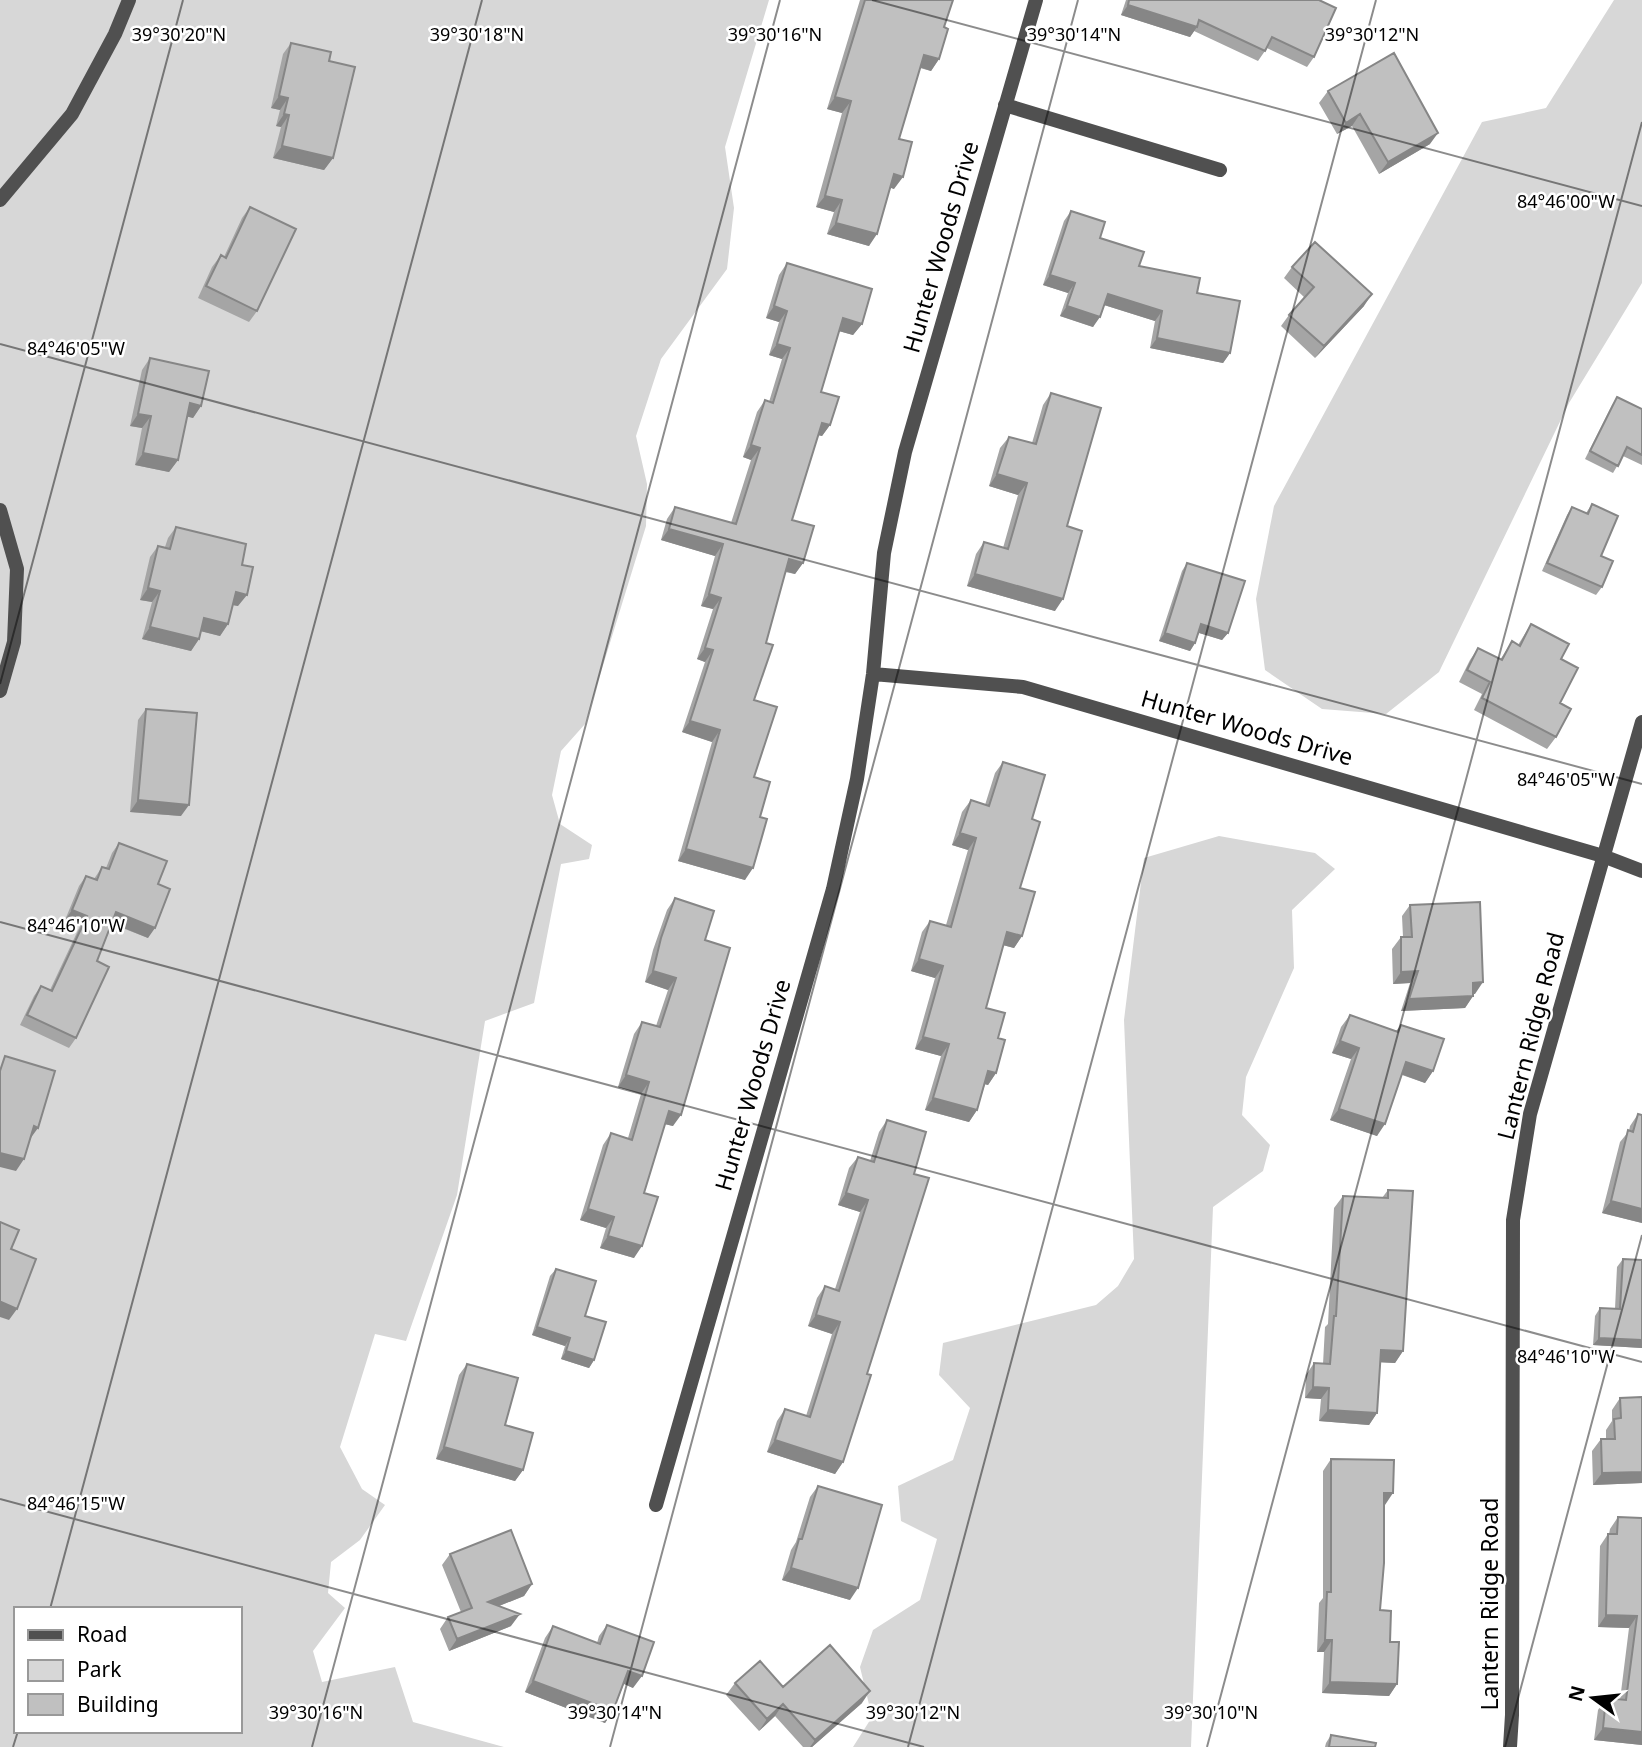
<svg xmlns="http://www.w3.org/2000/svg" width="1642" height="1747" viewBox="0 0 1642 1747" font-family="'Noto Sans',sans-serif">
  <rect width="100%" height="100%" fill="#fff"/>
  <!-- green -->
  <path fill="#d7d7d7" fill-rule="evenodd" d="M0 0H769L725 147 734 208 727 269 661 359 636 436 647 484 646 526 585 724 561 751 552 795 560 824 592 845 589 859 561 864 534 1003 485 1021 457 1195 406 1341 375 1334 340 1447 362 1489 385 1505 360 1540 331 1562 328 1593 345 1608 313 1651 322 1682 395 1667 413 1722 504 1747H0ZM16 1609H240V1731H16Z
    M1614 0H1642V283L1569 403 1439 672 1386 714 1322 709 1265 670 1256 599 1274 506 1482 122 1546 108Z
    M1219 836 1315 853 1335 869 1292 910 1294 968 1246 1077 1242 1115 1270 1145 1263 1171 1213 1207 1191 1747H853L872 1717 860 1667 873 1630 920 1600 937 1539 901 1521 898 1486 953 1460 970 1408 939 1375 943 1343 1096 1305 1118 1286 1134 1259 1124 1020 1144 858Z"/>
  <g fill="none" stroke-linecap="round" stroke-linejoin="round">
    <!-- street -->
    <path stroke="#505050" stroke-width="14" d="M1005 105 1220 170
      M0 200 72 114 115 34 129 0
      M0 510 17 569 14 642 0 691
      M873 674 1023 687 1603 856 1642 871
      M656 1505 833 889 857 779 873 674 884 553 905 452 1036 0
      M1510 1747 1512 1715 1513 1220 1530 1114 1642 722"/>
  </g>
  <!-- wall -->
  <path fill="#a5a5a5" d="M860 0H953L944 27 939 59 931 71 920 68 899 139 894 189 890 187 869 246 827 234 834 212 816 207 842 113 827 109Z
    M1126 0H1319L1314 57 1307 67 1267 48 1258 61 1194 31 1190 37 1121 15Z
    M291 43 329 61 333 158 324 170 273 158 281 127 276 126 280 110 271 108 283 54Z
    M1328 91 1430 144 1379 174 1352 126 1337 134 1319 103Z
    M250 207 257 311 249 322 198 298 212 267 221 255 224 257 242 218Z
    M1071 211 1100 238 1139 266 1197 293 1230 353 1223 363 1150 348 1155 321 1104 305 1093 327 1060 316 1068 293 1043 285 1064 221Z
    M787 263 862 324 853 335 839 331 821 392 830 425 822 436 818 435 792 520 803 563 795 574 785 572 766 643 754 700V777L760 817 745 880 678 861 712 742 682 732 705 662 697 659 713 609 701 606 715 556 661 540 667 519 675 507 731 523 751 460 743 457 757 412 765 400 769 402 782 359 769 355 779 322 766 318 779 275Z
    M1292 267 1364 306 1315 358 1281 326 1289 315 1305 298 1284 278Z
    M150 358 201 406 193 418 187 416 178 460 169 472 135 465 142 428 130 426 142 370Z
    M1051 393 1067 526 1055 611 967 586 976 554 984 542 1003 548 1018 495 989 486 1000 448 1009 437 1032 443 1043 405Z
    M1617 397 1642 409V465L1623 456 1613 473 1585 459 1612 405Z
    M1592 504 1601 556 1602 587 1596 595 1542 571 1567 515 1572 507 1586 513Z
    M176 527 242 565 238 606 233 605 228 624 220 636 201 631 199 639 191 651 142 639 152 602 140 600 150 557 158 546 165 547 168 538Z
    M1187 563 1228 633 1222 640 1199 633 1195 643 1190 651 1159 641 1182 571Z
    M1531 624 1561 659 1560 703 1556 737 1547 749 1474 710 1482 694 1459 682 1470 660 1478 648 1500 660 1512 641 1518 645Z
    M146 709 181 816 130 812 138 720Z
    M1003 762 1032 819 1020 888 1022 936 1014 948 1003 945 986 1008 998 1038 996 1073 988 1085 985 1084 977 1110 969 1122 925 1110 941 1056 915 1049 935 978 911 971 922 932 930 921 946 925 968 850 952 845 962 812 971 800 985 805 995 773Z
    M119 843 158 884 148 938 112 924 97 961 76 1038 69 1048 20 1025 34 996 41 986 50 990 80 926 65 920 79 886 86 876 94 879 102 867 106 868 112 853Z
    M675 898 705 940 673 1126 665 1124 644 1193 634 1258 600 1248 606 1228 580 1220 603 1145 611 1133 628 1138 641 1094 618 1087 634 1034 642 1022 656 1026 668 990 645 982 653 950 667 910Z
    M1410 905 1475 994H1473V996L1465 1008 1401 1011 1410 983 1393 984 1392 949 1401 937H1403L1402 916Z
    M1350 1015 1396 1031 1401 1025 1433 1071 1425 1083 1402 1075 1377 1136 1330 1120 1351 1059 1332 1053 1341 1027Z
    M1638 1114 1642 1223 1602 1213 1620 1142 1629 1131 1630 1126Z
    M887 1120 914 1174 867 1374 843 1462 835 1474 767 1452 777 1421 785 1409 806 1416 832 1334 808 1326 817 1298 825 1286 835 1289 860 1212 838 1205 849 1168 858 1157 870 1161 879 1132Z
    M1388 1190 1403 1351 1395 1363 1380 1362 1377 1413 1369 1425 1319 1421 1321 1399 1305 1398 1306 1375 1314 1363 1323 1364 1325 1327 1328 1324 1334 1208 1343 1196 1382 1198Z
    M1623 1259 1642 1348 1593 1345 1595 1316 1600 1308 1615 1309 1617 1267Z
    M556 1269 594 1360 589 1368 561 1359 565 1346 532 1335 550 1276Z
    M467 1364 505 1425 523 1470 515 1481 436 1459 459 1375Z
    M1620 1398 1642 1483 1593 1485 1592 1451 1601 1439H1606V1430L1612 1421V1410Z
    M1331 1459 1385 1505H1384L1380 1610 1390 1642 1397 1684 1389 1696 1322 1693 1324 1652H1317L1319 1603 1323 1598V1471Z
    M818 1486 850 1600 782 1580 791 1550 796 1542 810 1497Z
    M1618 1517 1642 1518V1745L1594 1740 1598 1710 1606 1698 1620 1700 1629 1628 1598 1627 1600 1546 1608 1534H1609L1610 1529Z
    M450 1554 532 1584 524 1596 499 1606 511 1626 449 1651 440 1629 448 1617 461 1612 442 1565Z
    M607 1625 633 1688 624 1684 613 1711 605 1723 525 1692 545 1638 553 1626 597 1643 599 1636Z
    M735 1683 783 1687 862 1703 812 1747H803L775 1716 759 1731 726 1695Z
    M1331 1735 1375 1747H1325L1326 1743Z"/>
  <!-- shaded-wall -->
  <path fill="#868686" d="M1128 5 1197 27 1190 37 1121 15Z
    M924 55 939 59 931 71 916 66Z
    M279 96 288 98 280 110 271 108Z
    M835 97 851 101 842 113 827 109Z
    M284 114 289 115 281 127 276 126Z
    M1360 114 1352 126 1337 134 1346 123Z
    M1438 133 1430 144 1379 174 1388 162Z
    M282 146 333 158 324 170 273 158Z
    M894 174 903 177 894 189 885 186Z
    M825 196 842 200 834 212 816 207Z
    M836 223 877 234 869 246 827 234Z
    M1050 275 1075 283 1068 293 1043 285Z
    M1108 294 1162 311 1155 321 1101 304Z
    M1372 294 1364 306 1315 358 1324 346Z
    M774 306 787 311 779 322 766 318Z
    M1067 306 1100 317 1093 327 1060 316Z
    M843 318 862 324 853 335 835 330Z
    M1157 338 1230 353 1223 363 1150 348Z
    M777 344 790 348 782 359 769 355Z
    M190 403 201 406 193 418 181 415Z
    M138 414 151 416 142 428 130 426Z
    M822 423 830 425 822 436 814 434Z
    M751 445 760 448 751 460 743 457Z
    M143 453 178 460 169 472 135 465Z
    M997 474 1027 483 1018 495 989 486Z
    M669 529 723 544 715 556 661 540Z
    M789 559 803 563 795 574 781 570Z
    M975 574 1063 599 1055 611 967 586Z
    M148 588 160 591 152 602 140 600Z
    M236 592 247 595 238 606 227 604Z
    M709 594 721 598 713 609 701 606Z
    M204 618 228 624 220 636 196 630Z
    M1201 624 1228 633 1222 640 1196 632Z
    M150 627 199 639 191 651 142 639Z
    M1165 633 1195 643 1190 651 1159 641Z
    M705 648 713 650 705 662 697 659Z
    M690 721 720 730 712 742 682 732Z
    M138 800 189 805 181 816 130 812Z
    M960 833 976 838 968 850 952 845Z
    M686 849 753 868 745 880 678 861Z
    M72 910 87 916 80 926 65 920Z
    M116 912 155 928 148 938 109 922Z
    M1007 932 1022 936 1014 948 999 944Z
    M919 959 943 966 935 978 911 971Z
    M653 971 676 978 668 990 645 982Z
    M1418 971 1410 983 1393 984 1401 972Z
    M1483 982 1475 994H1464L1473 983Z
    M1473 996 1465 1008 1401 1011 1409 999Z
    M923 1037 949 1044 941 1056 915 1049Z
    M1340 1041 1359 1048 1351 1059 1332 1053Z
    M1406 1062 1433 1071 1425 1083 1398 1073Z
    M988 1071 996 1073 988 1085 980 1083Z
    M626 1075 649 1082 641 1094 618 1087Z
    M933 1098 977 1110 969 1122 925 1110Z
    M1339 1109 1385 1124 1377 1136 1330 1120Z
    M669 1111 681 1115 673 1126 660 1123Z
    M34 1126 38 1128 30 1139Z
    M0 1153 24 1159 16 1171 0 1167Z
    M846 1193 868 1200 860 1212 838 1205Z
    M1611 1201 1642 1209V1223L1602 1213Z
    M588 1209 614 1217 606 1228 580 1220Z
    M608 1236 642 1246 634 1258 600 1248Z
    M1 1302 17 1309 9 1320 0 1317V1304Z
    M816 1315 840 1322 832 1334 808 1326Z
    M537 1327 570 1338 565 1346 532 1335Z
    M1599 1338 1642 1340V1348L1593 1345Z
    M1381 1350 1403 1351 1395 1363 1373 1362Z
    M566 1351 594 1360 589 1368 561 1359Z
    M1313 1387 1329 1388 1321 1399 1305 1398Z
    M1328 1410 1377 1413 1369 1425 1319 1421Z
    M775 1440 843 1462 835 1474 767 1452Z
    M444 1447 523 1470 515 1481 436 1459Z
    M1642 1472V1483L1593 1485 1602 1473Z
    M1384 1493H1393L1385 1505H1375Z
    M791 1568 858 1588 850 1600 782 1580Z
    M532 1584 524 1596 479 1614 488 1602Z
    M520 1614 511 1626 449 1651 457 1639Z
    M1606 1615 1637 1616 1629 1628 1598 1627Z
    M1325 1640H1332L1324 1652H1317Z
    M628 1671 642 1676 633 1688 620 1682Z
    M533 1681 613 1711 605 1723 525 1692Z
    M1330 1682 1397 1684 1389 1696 1322 1693Z
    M870 1691 862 1703 812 1747H810L815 1740Z
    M783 1704 775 1716 759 1731 767 1719Z
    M1603 1728 1642 1732V1745L1594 1740Z"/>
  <!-- building -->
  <path fill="#c0c0c0" stroke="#868686" stroke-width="2" d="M865 0H953L944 27 948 29 939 59 924 55 899 139 912 142 903 177 894 174 877 234 836 223 842 200 825 196 851 101 835 97Z
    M1129 0H1319L1336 8 1314 57 1272 37 1265 51 1199 20 1197 27 1128 5Z
    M291 43 331 52 329 61 355 67 333 158 282 146 289 115 284 114 288 98 279 96Z
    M1394 53 1438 133 1388 162 1360 114 1346 123 1328 91Z
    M250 207 296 229 257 311 206 286 221 255 226 258Z
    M1071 211 1105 222 1100 238 1144 252 1139 266 1200 278 1197 293 1240 301 1230 353 1157 338 1162 311 1108 294 1100 317 1067 306 1075 283 1050 275Z
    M1315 242 1372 294 1324 346 1289 315 1314 287 1292 267Z
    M787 263 872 289 862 324 843 318 821 392 839 397 830 425 822 423 792 520 814 526 803 563 789 559 766 643 773 645 754 700 777 707 754 777 770 782 760 817 767 819 753 868 686 849 720 730 690 721 713 650 705 648 721 598 709 594 723 544 669 529 675 507 736 524 760 448 751 445 765 400 773 403 790 348 777 344 787 311 774 306Z
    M150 358 209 371 201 406 190 403 178 460 143 453 151 416 138 414Z
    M1051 393 1101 408 1067 526 1082 531 1063 599 975 574 984 542 1008 549 1027 483 997 474 1009 437 1036 444Z
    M1617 397 1642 409V455L1627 447 1618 466 1590 451Z
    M1592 504 1618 516 1601 556 1613 561 1602 587 1547 563 1572 507 1588 514Z
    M176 527 246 544 242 565 253 567 247 595 236 592 228 624 204 618 199 639 150 627 160 591 148 588 158 546 170 549Z
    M1187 563 1245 581 1228 633 1201 624 1195 643 1165 633Z
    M1531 624 1569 644 1561 659 1578 668 1560 703 1571 709 1556 737 1482 698 1490 682 1467 670 1478 648 1502 660 1512 641 1520 646Z
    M146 709 197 713 189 805 138 800Z
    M1003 762 1045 775 1032 819 1040 822 1020 888 1035 892 1022 936 1007 932 986 1008 1005 1013 998 1038 1005 1040 996 1073 988 1071 977 1110 933 1098 949 1044 923 1037 943 966 919 959 930 921 951 927 976 838 960 833 971 800 989 806Z
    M119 843 167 861 158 884 170 889 155 928 116 912 97 961 109 967 76 1038 27 1015 41 986 52 991 87 916 72 910 86 876 97 880 102 867 109 869Z
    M675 898 714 911 705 940 730 948 681 1115 669 1111 644 1193 658 1197 642 1246 608 1236 614 1217 588 1209 611 1133 632 1140 649 1082 626 1075 642 1022 660 1027 676 978 653 971 661 938Z
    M1480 902 1483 982 1473 983V996L1409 999 1418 971 1401 972V937H1412L1410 905Z
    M1350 1015 1398 1032 1401 1025 1444 1039 1433 1071 1406 1062 1385 1124 1339 1109 1359 1048 1340 1041Z
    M5 1056 55 1071 38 1128 34 1126 24 1159 0 1153V1071Z
    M1638 1114 1642 1115V1209L1611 1201 1628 1130 1633 1132Z
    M887 1120 926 1132 914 1174 929 1178 867 1374 871 1375 843 1462 775 1440 785 1409 810 1417 840 1322 816 1315 825 1286 839 1291 868 1200 846 1193 858 1157 874 1162Z
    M1388 1190 1413 1191 1403 1351 1381 1350 1377 1413 1328 1410 1329 1388 1313 1387 1314 1363 1330 1364 1334 1316H1336L1343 1196 1388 1198Z
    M0 1222 19 1230 11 1249 36 1259 17 1309 1 1302 0 1306Z
    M1623 1259 1642 1260V1340L1599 1338 1600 1308 1620 1309Z
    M556 1269 596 1281 585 1316 606 1322 594 1360 566 1351 570 1338 537 1327Z
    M467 1364 518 1378 505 1425 533 1433 523 1470 444 1447Z
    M1642 1397V1472L1602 1473 1601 1439H1615L1614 1419 1621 1418 1620 1398Z
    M1331 1459 1394 1460 1393 1493H1384V1563L1380 1610 1391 1611 1390 1642H1399L1397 1684 1330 1682 1332 1640H1325L1327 1592H1331Z
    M818 1486 882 1505 858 1588 791 1568 799 1539H802Z
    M1618 1517 1642 1518V1732L1603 1728 1606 1698 1626 1700 1637 1616 1606 1615 1608 1534H1617Z
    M511 1530 532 1584 488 1602 520 1614 457 1639 448 1617 472 1608 450 1554Z
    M607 1625 654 1642 642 1676 628 1671 613 1711 533 1681 553 1626 600 1644Z
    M830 1645 870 1691 815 1740 783 1704 767 1719 735 1683 760 1661 783 1687Z
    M1331 1735 1376 1743 1375 1747H1329Z"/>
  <!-- ticks -->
  <path fill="none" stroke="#000" stroke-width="2" stroke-opacity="0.45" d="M872 0 1642 206M0 344 1642 784M0 684 183 0M0 922 1642 1362M0 1499 924 1747M50 1609 482 0M13 1747 18 1731M312 1747 780 0M610 1747 1078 0M908 1747 1376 0M1207 1747 1642 122M1505 1747 1642 1235"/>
  <g text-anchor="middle" stroke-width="5" stroke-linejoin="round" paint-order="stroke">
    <!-- street labels -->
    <g font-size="23" fill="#000" stroke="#fff">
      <text transform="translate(941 247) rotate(-74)" y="8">Hunter Woods Drive</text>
      <text transform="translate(1247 728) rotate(16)" y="8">Hunter Woods Drive</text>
      <text transform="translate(1531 1036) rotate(-76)" y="8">Lantern Ridge Road</text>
      <text transform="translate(753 1085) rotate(-74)" y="8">Hunter Woods Drive</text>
      <text transform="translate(1490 1604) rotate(-90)" y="8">Lantern Ridge Road</text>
    </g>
  </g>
  <g font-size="18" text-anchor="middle" fill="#000" stroke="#fff" stroke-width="5" stroke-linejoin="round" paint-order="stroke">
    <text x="179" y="41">39°30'20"N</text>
    <text x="477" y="41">39°30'18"N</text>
    <text x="775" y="41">39°30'16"N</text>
    <text x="1074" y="41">39°30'14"N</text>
    <text x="1372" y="41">39°30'12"N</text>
    <text x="1566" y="208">84°46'00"W</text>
    <text x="76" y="355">84°46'05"W</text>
    <text x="1566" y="786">84°46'05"W</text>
    <text x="76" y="932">84°46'10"W</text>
    <text x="1566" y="1363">84°46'10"W</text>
    <text x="76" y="1510">84°46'15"W</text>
    <text x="316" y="1719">39°30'16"N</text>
    <text x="615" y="1719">39°30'14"N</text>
    <text x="913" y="1719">39°30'12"N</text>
    <text x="1211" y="1719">39°30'10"N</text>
  </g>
  <!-- legend -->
  <rect x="14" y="1607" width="228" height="126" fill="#ffffff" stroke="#999999" stroke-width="2"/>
  <rect x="28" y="1630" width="35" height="10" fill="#505050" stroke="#999999" stroke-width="2"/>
  <text x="77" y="1642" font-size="21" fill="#000000">Road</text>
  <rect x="28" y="1660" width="35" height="21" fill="#d7d7d7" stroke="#999999" stroke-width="2"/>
  <text x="77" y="1677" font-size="21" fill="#000000">Park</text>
  <rect x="28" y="1694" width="35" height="21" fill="#c0c0c0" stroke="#999999" stroke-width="2"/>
  <text x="77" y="1712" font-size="21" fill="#000000">Building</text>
  <!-- north arrow -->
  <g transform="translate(1593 1698) rotate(285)" stroke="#ffffff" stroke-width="5" paint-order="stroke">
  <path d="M0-5L12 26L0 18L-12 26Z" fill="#000000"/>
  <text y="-10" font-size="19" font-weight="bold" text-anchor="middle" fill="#000000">N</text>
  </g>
</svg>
